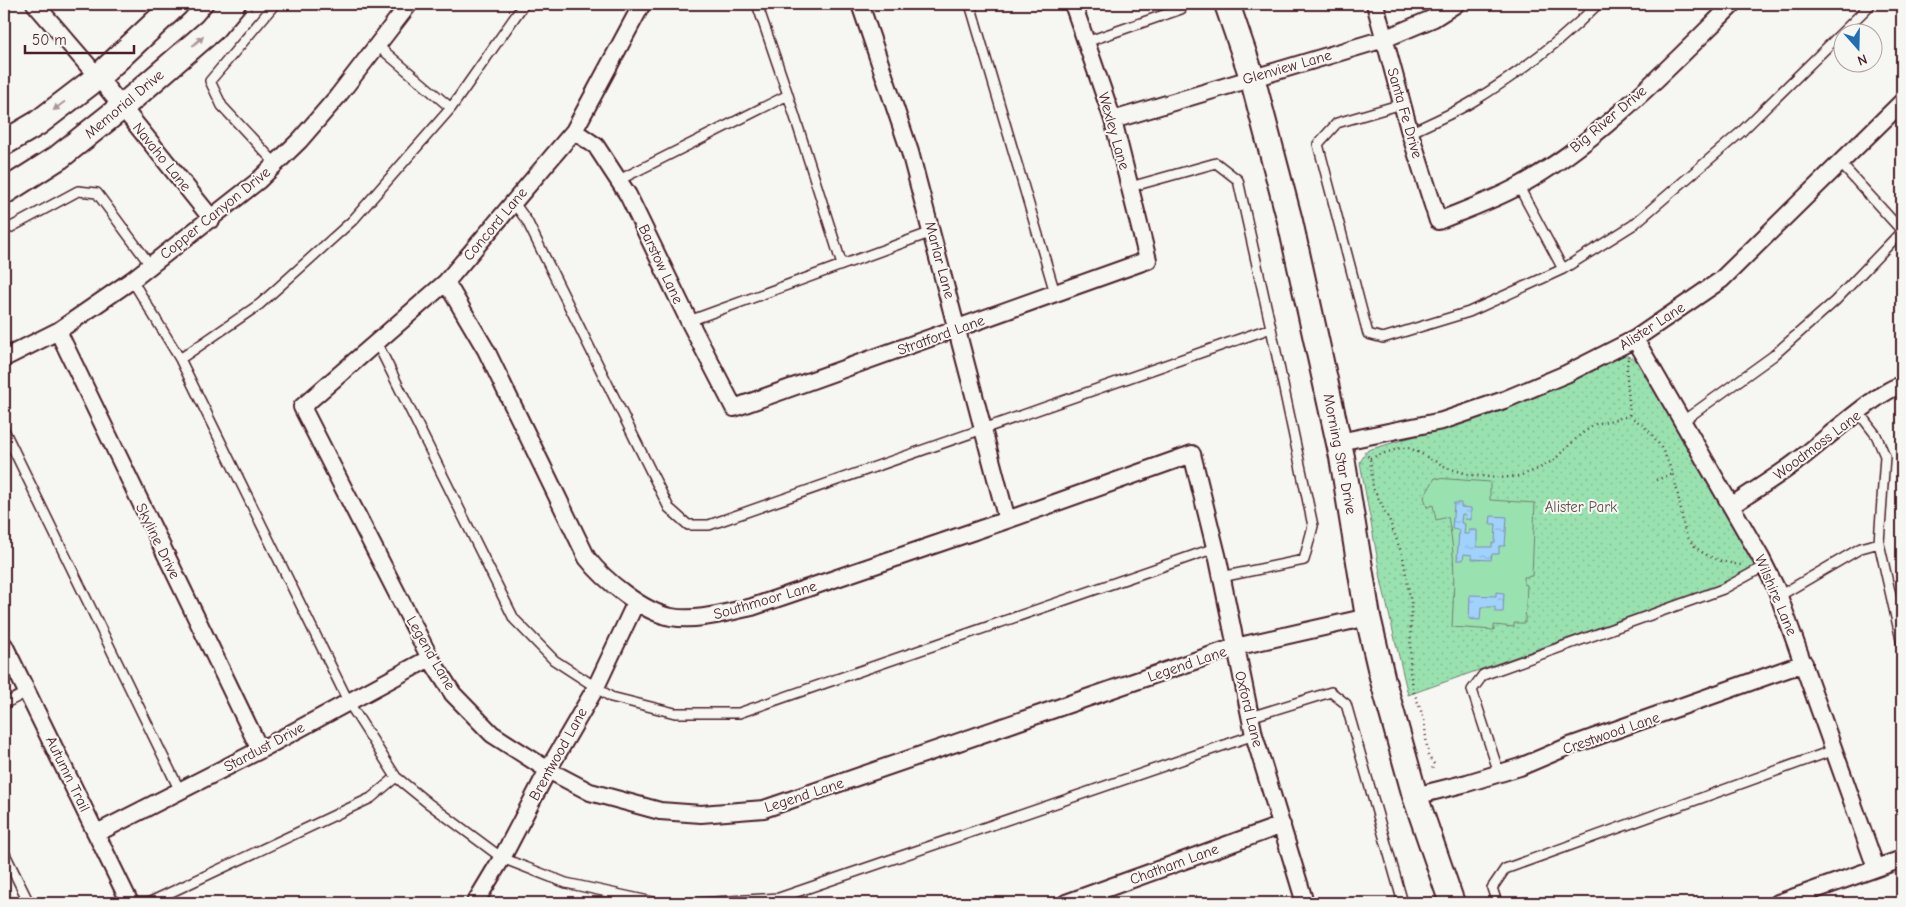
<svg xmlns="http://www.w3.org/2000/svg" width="1906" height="907" viewBox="0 0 1906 907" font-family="'Comic Neue',sans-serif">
  <defs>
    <pattern id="park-dots" width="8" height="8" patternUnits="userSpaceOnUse" patternTransform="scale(1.25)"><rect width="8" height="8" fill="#99e2b0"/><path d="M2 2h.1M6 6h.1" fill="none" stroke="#85c198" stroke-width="1.8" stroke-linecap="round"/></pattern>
    <pattern id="water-ripples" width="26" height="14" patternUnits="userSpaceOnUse" patternTransform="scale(1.25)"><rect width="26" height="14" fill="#a1d2fe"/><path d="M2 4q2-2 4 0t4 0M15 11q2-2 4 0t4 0" fill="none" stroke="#8cb4da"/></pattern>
  </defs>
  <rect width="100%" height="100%" fill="#f6f6f2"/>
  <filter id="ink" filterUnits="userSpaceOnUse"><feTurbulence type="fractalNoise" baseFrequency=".02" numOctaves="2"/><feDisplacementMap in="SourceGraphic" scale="10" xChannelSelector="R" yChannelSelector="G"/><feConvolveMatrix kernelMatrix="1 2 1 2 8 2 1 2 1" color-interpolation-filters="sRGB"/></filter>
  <g filter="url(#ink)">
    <!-- built -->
    <path fill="#f7e8dc" d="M4 877 17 903H4Z"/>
    <!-- park -->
    <path fill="url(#park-dots)" stroke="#72806e" d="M1624 355 1633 358 1639 363 1756 563 1751 570 1714 587 1408 695 1382 584 1360 462 1368 450 1507 409Z"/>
    <!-- garden -->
    <path fill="#99e2b0" stroke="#72806e" d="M1435 478 1490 482V500L1535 503 1532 576 1524 577V584L1527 585 1525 623H1514V627L1494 625V630L1452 627C1454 590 1456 554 1448 517L1436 520 1433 505 1427 507 1424 497Z"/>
    <!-- water -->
    <path fill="url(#water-ripples)" stroke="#7e8aaa" d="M1454 503H1461V507L1471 508V520L1465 519 1466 515 1462 514 1461 523 1465 524 1464 534H1469V530H1477V547H1492V543H1495L1496 524H1490L1491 516 1507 517 1505 546H1499V554H1492L1491 560 1472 559V555L1464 554 1463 560H1457L1459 530 1452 529Z
      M1496 592 1504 593 1503 612H1495V607H1481L1480 620 1469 619 1470 595 1496 596Z"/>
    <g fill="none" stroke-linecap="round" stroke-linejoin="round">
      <defs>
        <path id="lane" d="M275 4 210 81 222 106 276 164
          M757 4 788 95
          M970 4 1055 293
          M1086 42 1181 9 1180 4
          M378 46 451 108 524 4
          M1402 104 1337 123 1318 144 1368 334 1383 338 1469 312 1563 269 1519 187
          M1410 133C1430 123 1452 114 1472 102 1518 74 1560 42 1598 4
          M1841 164 1902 231
          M619 180 788 95 842 265
          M1130 187 1216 163 1238 180 1271 328
          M514 203 527 221 669 508 688 525H709L1271 328 1313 526 1304 560 1221 577
          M4 231 78 191 97 193 151 266
          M1563 269 1633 225 1741 132 1871 4
          M132 280 180 359 260 304 353 220 451 108
          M689 321 932 232
          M377 343 514 619 554 660 611 697 675 713H739L1215 548
          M180 359 349 703 396 777 428 803 502 858 566 883 658 903
          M1859 413 1876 435 1885 456 1879 543 1902 644
          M1683 421 1773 356 1835 301 1901 232
          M4 430 180 791
          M1779 596 1861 548 1879 543
          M4 704 27 692
          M1250 717 1331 692 1346 704 1403 903
          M1499 773 1472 690 1483 675 1723 589 1765 566
          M4 852 29 903
          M148 903 371 798 396 777
          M698 903 779 898 1254 735
          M1497 903 1492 888 1505 869 1834 750"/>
        <path id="street" d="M35 4 98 77 212 219
          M642 4 574 131 446 282 302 407 430 658 453 694 492 734 548 770 590 792 660 811 701 814 764 809 1235 647 1368 617
          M860 4 910 152 1007 520
          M1375 4 1410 133 1438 221C1465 210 1494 200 1519 186 1599 142 1668 68 1733 4
          M1113 120 1384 39 1434 18 1456 4
          M574 131 596 146 628 195 689 321 734 408 1148 260 1113 120 1073 4
          M446 282 486 350 587 558C604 580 643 612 671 617 698 622 727 612 752 607L1007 520 1192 454 1218 559 1254 735 1305 903
          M58 331 260 750
          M1635 339 1761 558 1776 588 1876 868
          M4 358 58 331 132 280 258 181 300 140 338 96 409 4
          M1339 442 1442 421 1504 400 1566 374 1635 339 1721 280 1902 102
          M1731 506C1753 491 1775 478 1796 462 1818 446 1880 389 1902 385
          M4 645 130 903
          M1415 796 1467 783 1520 767 1567 747 1804 663
          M97 833 260 750 430 658
          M475 903 502 858 548 770 595 689 636 602
          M1066 903 1282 825
          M1778 903 1902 859"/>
        <path id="secondary" d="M1227 4 1252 77 1290 221 1342 457 1368 617 1383 681 1415 796 1452 903
          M4 143 38 123 98 77 176 4
          M4 192 59 157 122 107 211 30 233 4"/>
      </defs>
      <!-- lane casing -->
      <use href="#lane" stroke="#4a1f2b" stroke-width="12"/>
      <!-- street casing -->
      <use href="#street" stroke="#4a1f2b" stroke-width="20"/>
      <!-- secondary casing -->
      <use href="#secondary" stroke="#4a1f2b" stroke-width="28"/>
      <!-- path -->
      <path stroke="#4a1f2b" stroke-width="2.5" stroke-dasharray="1 4" stroke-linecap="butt" d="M251 10 257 4
        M1628 359C1624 378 1631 397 1629 416
        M1364 452 1370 458 1373 488 1389 519 1403 557 1411 603 1410 672 1414 692 1424 719 1428 756 1434 764 1432 769
        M1370 458 1400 448H1410L1448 468 1471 475 1499 478 1519 476 1538 469 1554 460 1581 434 1596 424 1629 416C1662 434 1673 469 1680 505 1683 519 1682 532 1693 544 1703 557 1725 563 1741 565
        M1656 480 1672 474"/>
      <!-- lane -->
      <use href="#lane" stroke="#f6f6f2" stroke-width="9"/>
      <!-- street -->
      <use href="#street" stroke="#f6f6f2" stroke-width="16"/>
      <!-- secondary -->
      <use href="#secondary" stroke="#f6f6f2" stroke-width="24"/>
    </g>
    <!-- one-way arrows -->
    <defs><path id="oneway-solid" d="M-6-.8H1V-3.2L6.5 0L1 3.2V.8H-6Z" transform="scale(1.25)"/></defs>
    <g fill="#a99598">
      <use href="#oneway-solid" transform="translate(198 41) rotate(-41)"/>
      <use href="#oneway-solid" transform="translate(59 106) rotate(143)"/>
    </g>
  </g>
  <g text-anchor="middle" stroke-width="4" stroke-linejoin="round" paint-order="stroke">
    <!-- street labels -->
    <g font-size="15" fill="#4a1f2b" stroke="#f6f6f2">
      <text transform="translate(1287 67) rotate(-16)" y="5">Glenview Lane</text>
      <text transform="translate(124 104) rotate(-40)" y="5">Memorial Drive</text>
      <text transform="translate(1405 113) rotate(74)" y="5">Santa Fe Drive</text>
      <text transform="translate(1608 119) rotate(-40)" y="5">Big River Drive</text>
      <text transform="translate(1114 131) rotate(74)" y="5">Wexley Lane</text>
      <text transform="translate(162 157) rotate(51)" y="5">Navaho Lane</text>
      <text transform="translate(215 213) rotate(-39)" y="5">Copper Canyon Drive</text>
      <text transform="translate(495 224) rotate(-50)" y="5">Concord Lane</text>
      <text transform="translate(940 260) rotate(75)" y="5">Marlar Lane</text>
      <text transform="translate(661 264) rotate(65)" y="5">Barstow Lane</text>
      <text transform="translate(1652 326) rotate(-33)" y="5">Alister Lane</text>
      <text transform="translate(941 335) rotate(-20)" y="5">Stratford Lane</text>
      <text transform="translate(1817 445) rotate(-37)" y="5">Woodmoss Lane</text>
      <text transform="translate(1340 454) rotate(79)" y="5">Morning Star Drive</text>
      <text transform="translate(158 541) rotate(64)" y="5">Skyline Drive</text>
      <text transform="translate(1776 595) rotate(67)" y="5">Wilshire Lane</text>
      <text transform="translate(765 600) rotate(-16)" y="5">Southmoor Lane</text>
      <text transform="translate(431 653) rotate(60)" y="5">Legend Lane</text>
      <text transform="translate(1187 664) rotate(-19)" y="5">Legend Lane</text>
      <text transform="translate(1249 709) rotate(76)" y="5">Oxford Lane</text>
      <text transform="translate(1611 733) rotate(-19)" y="5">Crestwood Lane</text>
      <text transform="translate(264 747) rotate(-28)" y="5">Stardust Drive</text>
      <text transform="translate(558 754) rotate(-61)" y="5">Brentwood Lane</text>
      <text transform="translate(68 774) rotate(64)" y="5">Autumn Trail</text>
      <text transform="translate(804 795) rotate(-18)" y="5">Legend Lane</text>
      <text transform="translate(1174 864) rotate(-20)" y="5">Chatham Lane</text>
    </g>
    <!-- park labels -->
    <g font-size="15" fill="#5e504c" stroke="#f6f6f2">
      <text x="1581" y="512">Alister Park</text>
    </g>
  </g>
  <!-- margin -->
  <rect width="1906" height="907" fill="none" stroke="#f6f6f2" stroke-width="20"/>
  <rect x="10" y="10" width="1886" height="887" fill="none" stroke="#4a1f2b" stroke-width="2" filter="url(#ink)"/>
  <!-- north arrow -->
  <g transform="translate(1858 48) rotate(160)"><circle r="24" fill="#f6f6f2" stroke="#b1a0a2"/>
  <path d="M0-4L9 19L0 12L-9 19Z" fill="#1f6fb2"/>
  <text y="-8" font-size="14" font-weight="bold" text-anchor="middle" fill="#4a1f2b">N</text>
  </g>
  <!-- scale -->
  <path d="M25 45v8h109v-8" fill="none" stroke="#4a1f2b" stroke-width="2.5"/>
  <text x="32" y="45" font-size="15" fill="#4a1f2b" stroke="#f6f6f2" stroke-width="4" paint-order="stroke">50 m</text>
</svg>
